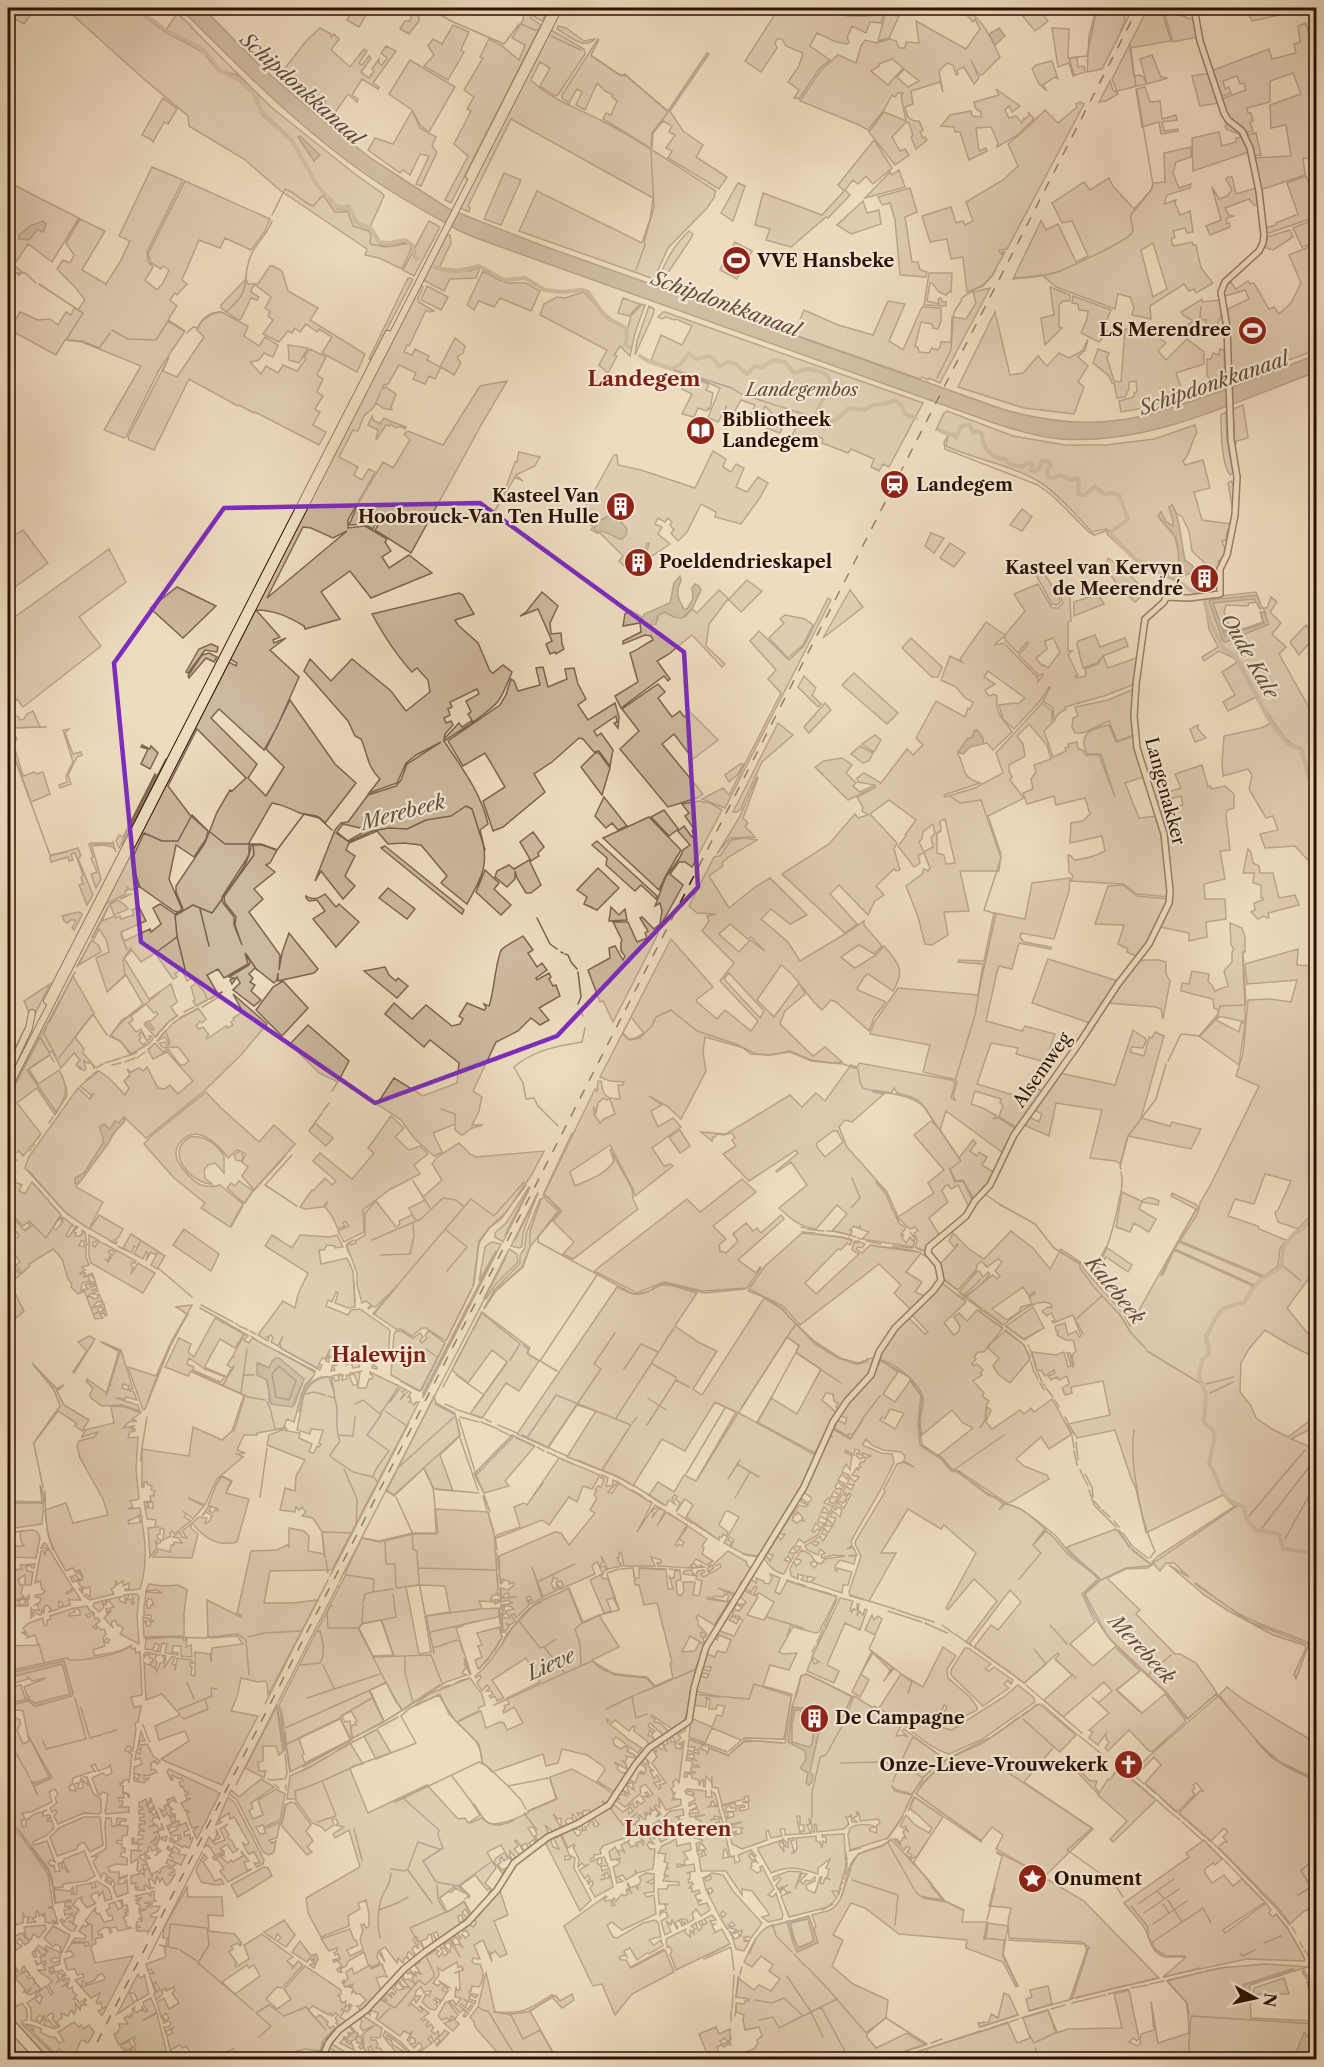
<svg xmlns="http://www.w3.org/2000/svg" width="1324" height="2067" viewBox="0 0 1324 2067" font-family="'Libre Caslon Text',serif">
  <rect width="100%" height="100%" fill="#eedcbf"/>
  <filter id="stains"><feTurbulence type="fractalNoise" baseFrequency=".00333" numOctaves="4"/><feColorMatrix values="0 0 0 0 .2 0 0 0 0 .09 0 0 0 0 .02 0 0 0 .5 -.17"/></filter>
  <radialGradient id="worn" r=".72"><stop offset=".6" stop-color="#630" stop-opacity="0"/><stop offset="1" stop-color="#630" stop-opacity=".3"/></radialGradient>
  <!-- green -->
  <path fill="#cdb99f" stroke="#7c6550" stroke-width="1.5" fill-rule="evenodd" d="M9 8H35L24 24 8 15Z
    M65 8H137L141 14 167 33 203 52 218 71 237 79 253 94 262 115 292 142 304 163 293 140 262 111 257 95 239 76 220 70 204 49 166 30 176 15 169 8H172L192 27 191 29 192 28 271 107 355 174 383 194 384 196 370 227 356 222 349 206 338 207 330 198 328 199 337 209 350 211 355 223 371 230 380 245C392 247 402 237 412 247L402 269 379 258 365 255 367 249 281 191 244 159 189 126 188 116 145 80Z
    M354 8H363L361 12 367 13 359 27 347 20Z
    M414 8H419V21L409 34 400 29 405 21H410Z
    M524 8H530L531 18 541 25 451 203 445 200 468 156 454 144 471 111 467 109 474 97 464 90 483 58 480 57 489 39 502 46 519 60 525 45 512 38 523 20Z
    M532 8H549L542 21 533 16Z
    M779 8H830C842 21 867 15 883 15L881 23 870 22 866 33 852 26 847 38 849 42 847 44 836 42 817 33 810 46 830 60 819 69 799 99 794 98 799 90 788 82 799 66 803 53 786 46 782 39H777L775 43 777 48 761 72 745 61Z
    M832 8H900L897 12C877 13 850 21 832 8Z
    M973 8 972 14C985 23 993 43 1000 57L982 75 978 74 971 60 979 78 974 84 964 67 957 70 958 74 956 75 953 65 947 63 939 71 943 92 940 82 911 91 913 104 905 107 908 117 914 121H919L923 130 920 132 923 138 925 137 927 140 916 149 911 137 913 135 909 123 906 122 892 137 900 151 905 149 909 155 895 165 869 132 884 112 906 121 901 96 903 93H898L895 97 892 95 884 110 868 130 857 124 800 101 821 70 838 55 856 63 861 46 865 40 877 43 890 39 896 41 899 48H905L906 42 919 43 916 21 966 49 980 29 975 19 973 22 965 13ZM892 59 903 68 888 85 871 71 879 66V64ZM904 69 919 81 908 87 897 77Z
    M1021 8H1032L1037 15 1041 12 1048 21 1035 31 1021 14Z
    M1091 8H1133L1102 69 1087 72 1089 36 1095 14 1090 12Z
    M1148 8H1161L1171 41 1130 48 1134 76 1140 75 1144 77 1146 84 1117 91 1112 79Z
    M1245 8H1312L1252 21Z
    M1163 9 1194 20 1198 37 1173 42Z
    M885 14 899 16 889 38 878 41Z
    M1306 23 1309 34 1312 33 1313 37 1316 35V159L1303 158 1305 175 1260 190 1253 158 1291 156 1286 125 1271 128 1270 105 1301 94 1293 73 1270 81V102L1247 108 1248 113H1251L1253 121 1250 122 1253 131 1245 133 1228 118 1221 99 1246 90 1244 83 1240 84 1237 76 1223 81 1225 89 1229 87 1231 93 1220 97 1211 71 1269 49 1272 59 1296 53 1294 44 1300 42 1298 26Z
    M453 25 469 32 461 50 464 52 448 80 424 66 434 55 428 46 433 39 442 44Z
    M558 26 566 28 584 41 595 39C584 51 568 35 557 29Z
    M320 28 331 34V37L334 34 339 39 331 50 350 67 364 49 367 51 359 63 362 65 369 56 371 58 361 72 369 78 374 71 372 69 379 59V63L382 65 387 58 381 53 386 46 396 51 373 83 379 87 378 89 362 79 352 95 358 99 357 102 348 94 330 120 319 111 326 102 321 99 314 108 296 92 299 87 282 72 307 40Z
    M1052 28 1069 29 1068 58 1077 57 1078 67 1084 66 1085 72 1073 76 1069 63 1058 67Z
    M551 30 584 49 585 54 558 95 555 96 540 86 550 68 540 62 531 80C551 100 578 108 602 121 642 141 679 168 716 191L714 195 715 196 707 208 668 248 654 279 519 231 537 191 642 243 650 219 653 198 511 119 468 206 470 208 469 212 460 208Z
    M598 39 599 40 591 55 619 74 626 76 668 111 707 53 709 54 670 111 683 131 703 145 696 157 727 177 719 189 668 158 672 151 666 148 675 135 669 132 672 126 663 121 653 133 652 149 603 119 606 113 611 115 617 101 612 97 613 95 605 91 597 83 585 110 576 105 582 92 577 89 569 103 562 98V95Z
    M1152 55 1161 77 1168 78 1147 84 1140 59Z
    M410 60 455 87 429 132 421 126 412 110 389 94Z
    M1052 61 1058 79 1055 77 1043 85 1047 91 1039 84 1032 69 1036 65Z
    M1209 73 1219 103 1200 106 1192 76Z
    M1110 81 1113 90 1118 94 1106 101 1099 102Z
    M1145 87 1150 102 1160 101 1162 119 1176 115 1177 120 1162 122 1164 131 1178 129V131L1161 134 1159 122 1142 127 1136 89Z
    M996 89 1020 106 1012 112 1009 106 1005 110 1009 118 1016 116 1022 123 1024 118 1025 119 1029 115 1028 112 1034 119 1016 136 997 147 998 143 991 127 976 128 979 151 986 148 987 151 969 160 960 132H955L954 127 941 126 950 115 971 111 972 116 981 117V112L976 109 974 102 999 95Z
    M163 98 177 109 168 124 164 122 153 142 152 140 142 135Z
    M1080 102 1084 104 1081 110 1007 249 999 250 1002 255 1003 252H1005L992 275 983 286 967 292 963 257 951 259 947 239 930 242 922 216 951 207 956 223 963 221 965 225 973 221 966 202 1003 180 1018 166 1008 144 1023 132 1045 110 1058 123 1077 107 1076 104Z
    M412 111 420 128 436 137 432 146 437 152 421 186 416 184 429 156 420 154 410 175 403 170 400 173 368 150 375 138 393 144Z
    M1229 123 1240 130 1249 152 1193 171 1192 138 1219 132 1222 146 1236 142V138L1241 137 1239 134 1226 129 1225 126Z
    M1256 133 1261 155 1254 156 1247 135Z
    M874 140 892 168 873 184 866 176 858 184 853 180 845 190 850 195 828 218 826 217 791 247 766 240 770 229 755 225 763 193 822 215 844 191 838 185Z
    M1191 147V157L1176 162 1173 173 1179 188 1191 184 1190 188 1167 195 1164 204 1176 200 1175 203 1180 215 1190 211 1193 232 1187 233 1185 228 1173 231 1175 237 1171 239 1173 246 1192 242 1193 245H1196L1201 268 1213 283 1196 293 1194 289 1189 291 1184 284 1150 306 1151 319 1132 315 1134 307 1130 297 1118 294 1115 309 1056 287 1042 275 1013 279 1041 221 1046 230 1058 224 1076 262 1088 256 1072 221 1062 223 1052 203 1084 182 1090 190 1109 178 1113 186 1134 209 1152 189 1153 183 1165 182 1164 153ZM1153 243 1167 289 1153 297 1141 250Z
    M152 167 183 180 147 252 148 262 153 267 145 280 157 290 163 283 169 270 163 266 161 269 151 263 148 254 185 181 270 219 265 231 251 250 225 238 220 248 199 240 182 280 187 284 177 295 175 293 170 300 177 306 168 320 185 331 159 370 126 437 124 438 104 430 141 366 82 342 65 340 56 355 10 330 20 312 38 320 50 319 58 325 66 312 71 315 74 308 78 310 85 300 75 287 57 269 63 260 70 263 74 255 66 243 80 219 105 231 82 270 106 284 120 262 130 241 119 236Z
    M899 170 905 187 865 198 890 172 892 175Z
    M504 173 521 180 501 225 484 219Z
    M1306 176 1313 192 1316 190V217L1266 234 1265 228 1276 225V223L1298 214 1287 183Z
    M1228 177H1232L1236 194 1256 188 1259 205H1254L1249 199 1225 208 1229 215 1233 216 1227 218 1226 224 1229 223 1230 227 1210 235 1206 226 1221 220 1212 187 1219 199 1227 196 1232 190 1226 179Z
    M8 182 79 218 52 262 28 244 14 265 22 272 19 275 11 270 8 274Z
    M738 183 745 186 733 221 721 213Z
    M910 188 917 212 905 217 912 262H918L920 270 927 272 926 277 900 275 895 220 890 203 882 205 878 197Z
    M863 201 867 213 879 210 881 224 851 234 837 225Z
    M1316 219V242L1302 247 1293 228Z
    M429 221 440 227 414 276 403 270Z
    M1290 230 1293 237 1273 250 1264 247 1267 237Z
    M689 231 693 234 692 237 663 280 660 276C666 259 675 244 689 231Z
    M446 235H450L451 243 439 268 470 271 480 267 476 278 450 279 444 291 423 280Z
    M735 242 752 251 737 279 720 270Z
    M1316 244V350L1232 381 1228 309 1249 299 1245 290 1222 297 1229 280 1236 289 1248 281 1250 284 1254 283 1269 309 1274 307 1279 314 1291 303 1301 283 1289 255Z
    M270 266H273L282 271 288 291 318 308 310 320 365 354 357 372 322 353 332 337 319 329 317 332 306 324 300 332 295 328 292 333 288 331 279 342 263 334 273 320 268 316 270 311 265 308 271 297 255 285 252 288 251 292 259 297 257 300 251 298 241 319 238 320 221 308V305L246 279 248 284H258Z
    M483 271 501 281 508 283H526L540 291 531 311 500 298 494 307 479 301 474 310 467 305Z
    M929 273H952L951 292 950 291 946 295 939 292 932 283H930L927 301 939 304 938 299 941 298 942 302H946V306L924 305Z
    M408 278 413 279 371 360 369 359Z
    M420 285 423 287 418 299 419 302 434 311 429 312 426 310 409 346 407 345 404 352 412 355 415 349 429 356 427 360 440 367 455 338 465 346 463 353 457 357 461 363 454 375 441 367 435 379 429 376 425 384 413 379 416 373 399 365 388 384 384 385 382 389 386 387 396 394 391 407 392 410 383 408 376 403 381 391 374 407 364 416 358 431 353 430 339 457 358 467 354 475 362 480 369 469 375 472 348 520V528L365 526 387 539 385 542 391 551 382 557 389 568 409 555 432 573 371 598 350 571 321 592 340 619 305 629 304 626C289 617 275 610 256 610L280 637 273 640 274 643 286 638 270 650 299 677 277 727 264 750 219 709 211 718 257 764 248 778 266 796 284 767 266 749 290 700 335 764 356 783 325 823C314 811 311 817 300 813 289 809 286 805 272 803L249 843V854L246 860 222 897 223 903 234 917V925L242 945 235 925 236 917 225 903 224 897C234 879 249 866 251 845H262L277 850 270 863 266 865 275 872 254 889 263 899 249 912 280 955 279 970 282 953 289 933 318 969 314 973 278 981V973L277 980 274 983 255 968 249 974 253 978 250 982 255 985 251 991 261 1000 254 1006 233 990 240 983 237 977 232 984 230 980 234 978 229 977 249 965 250 962 245 953 248 964 224 978 218 969 207 975 218 994 196 1006 193 1001 195 1000 191 987 196 983 192 978 187 981 182 969 175 974 177 977 173 979 155 953 141 962 132 950 124 958 149 999 171 984 177 1002 171 1007 177 1016 167 1023 155 1037 144 1024 146 1022 152 1030 154 1029 148 1021H151L158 1014 156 1012 154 1013 146 1004 131 1016 133 1020 129 1023 136 1032 141 1029 147 1040 150 1039 149 1036H151L153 1039 149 1044 141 1032 139 1035 141 1038 139 1040 143 1045 145 1043 147 1045 131 1054 122 1043 111 1035C120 1021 132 1014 143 1004L126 975 107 992 96 958 109 952 106 939 99 929 94 939 92 937 109 905 102 921 115 916 116 918 120 916 121 919 134 915 132 910 139 907 146 921 121 932 124 941 150 929 151 932 161 924 153 908 160 904 175 914 183 909 176 892V886L205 843 217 812 230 790 232 791 246 778 197 729 168 786 190 815 208 831 206 839 194 857 176 845 169 879 182 909 178 912 174 911 140 887 135 872 139 887 131 890 127 887 128 890 125 891 126 894 107 903 96 921 229 662 236 666 237 663 230 659ZM303 527 311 528 333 538 347 531 267 598Z
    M427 286 448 297 441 310 421 300Z
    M1050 287 1070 295V301H1063L1059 305V327L1062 328 1045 345 1041 318 1054 315Z
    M990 288 940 383 929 378 928 380 922 377 920 379 685 296 686 294 691 295 736 311 738 306 797 327 804 310 838 325 873 335 888 301 905 304 889 341 903 350 922 307 941 308V321L938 329 933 328 932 324 921 322 915 346 918 347 919 352 929 353 932 348 937 350 940 347 941 342H951L952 317 966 319 976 303 973 292Z
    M583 292C592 298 600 313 610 321L611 320 628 328 631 316 642 304 645 305 635 333 630 356 620 346 614 355 617 356 608 373 599 365 607 350 540 315 544 304 557 297 565 298Z
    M1073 296 1111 310 1103 329 1109 331 1099 342 1081 333 1087 319 1088 311 1079 310 1078 304 1072 303Z
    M623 298 640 304 629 316 618 313Z
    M1202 299V302L1220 300 1222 314 1216 327 1206 324V320H1200L1201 306 1199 325 1192 328 1187 325 1192 322V320L1184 316 1181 312Z
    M649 306 654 309 653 315 635 355 637 341Z
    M221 312 248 326 244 336 259 346 265 337 278 345 273 357 264 353 259 360 250 362 261 374 266 366 278 373 283 365 297 371 306 359 304 357 310 349 326 357 317 375 323 379 317 392 323 396 315 409 320 412 313 425 326 432 319 445 255 412 254 413 239 405 238 406 189 379 154 450 129 440 128 437 169 357 163 371 177 377 204 337 197 330C200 320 211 313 221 312Z
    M663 312H665L923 403 889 467 883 464 879 471 871 467 874 459 851 449 848 453 822 443 823 439 819 437 817 441 813 439 809 448 790 441 799 419 788 414 780 433 766 428 772 413 765 406 760 418 751 414 755 405 741 400 731 418 723 415 727 405 718 422 709 418 707 420 720 388 698 378 650 363 661 335 682 345 692 326 676 319 674 320 666 317 662 319 658 317Z
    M995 312 1010 375 1023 373 1038 356 1047 366 1059 353 1069 358 1082 351 1088 339 1085 350 1078 357 1088 366 1078 382 1084 387 1074 414 1024 408 958 387Z
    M1125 329C1144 329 1151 330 1166 343L1158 351 1166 360 1187 339 1204 352V364L1176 373 1184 395 1144 408 1121 412 1119 401 1134 397V393L1137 392 1136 381 1129 382V389L1125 397 1117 398 1114 383H1112L1109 376 1093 363 1098 349 1109 353 1107 358 1114 381 1121 382Z
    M288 345 308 348 299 363 289 360Z
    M1220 349 1224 350 1225 383 1213 386 1207 375V359H1211L1213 353 1219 355Z
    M680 374 709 384 706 390 713 393 710 409 708 408 707 411 698 408 694 417 682 414 692 394 682 389 687 379 680 376Z
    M507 381 484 420 411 553 375 530 383 517 373 511 370 516 377 520 373 529 364 524 349 525 359 502 383 462 393 468 410 440 404 434 408 431 443 445 480 386Z
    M1243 405 1248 438 1236 441 1235 450 1233 409Z
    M947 411 1013 436 1065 445H1106L1154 439 1195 425 1197 433C1190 442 1192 453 1183 461L1185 465 1203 460 1210 488 1194 492 1202 520 1230 524 1233 511 1228 483 1231 481 1234 485 1232 525 1227 531 1226 540 1222 541 1224 547 1226 546 1224 558 1218 561 1220 564 1218 592 1209 576V567L1192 551 1189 531 1182 517 1176 513 1172 505 1169 508 1173 520V526L1166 522 1161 513V520L1175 537 1180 559 1178 568 1181 576 1179 583 1156 571 1154 573 1136 561 1107 534 1110 531 1106 529 1092 532C1076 516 1061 496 1041 483 1013 465 976 460 946 446L948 433 939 429 936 430 944 413Z
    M1226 412 1227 440 1233 472 1230 475C1221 463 1221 431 1221 415Z
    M372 416 373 420 380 424 384 418C391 422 398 424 406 427L405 429 400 426 396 428 390 424 389 426 386 425 376 440 378 430 368 425Z
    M713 451 726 459 723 467 731 472 736 464 744 468 736 487 747 492 758 477 768 483 759 499 741 524 715 517 716 512 701 504 687 532 678 541 671 533 674 530 670 525 672 522 668 518 665 522 658 518 655 524 662 527 658 534 670 544 652 556 647 552 649 543H647L645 553 649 557 633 570 629 567 627 569 619 561 623 556 600 533H597L591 530 593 527 586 519 584 513 586 506 614 455H617L618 465 641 470 695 488Z
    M519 452 540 457 535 466 516 475 523 481 515 477 492 516 501 499 497 498 499 492 504 493 515 462H517Z
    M1022 509 1032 517 1022 531 1010 525Z
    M23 530 48 563 8 592V540Z
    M931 533 944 538 934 553 925 546Z
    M950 543 965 553 954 567 940 558Z
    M109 549 126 582 79 617 101 646 23 707 17 699 11 704 8 713V661L16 653 8 643V622Z
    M1108 558 1123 568 1144 590 1142 596 1135 602C1125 592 1102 573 1108 558Z
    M1039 565 1059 597 1060 602 1057 605 1052 604 1033 569Z
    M747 580 762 591 741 612 728 599 709 624 706 646 725 664 722 667 692 635 669 654 657 661 670 679 668 681 664 676 621 708 615 696 638 682 630 653C639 650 644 644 653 640L651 636 645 635 623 644V641L641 632 640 623 623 626 625 614 630 610 642 617 647 625 658 619V615L665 612 674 617H685L692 609 697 613 719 590 729 599Z
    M1063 580 1070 598 1071 621 1068 622V651H1072L1068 655 1078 675 1075 676 1076 678 1086 676 1085 669 1098 664 1103 656 1108 668 1139 657 1135 684 1104 696 1065 707 1066 709 1058 714 1054 721 1053 708 1043 701 1050 688 1049 687 1041 700 1014 729 1003 719 999 705 1015 703 1018 704 1025 698 988 671 984 677 995 684 985 690 989 696 994 694 997 696C995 716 1004 719 1012 732L993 750 987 743 983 744V738L977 730H975L972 738H968L958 754C966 766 959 777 980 783L944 795 945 797 975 788 1003 773 996 753 1042 703 1052 711V723L1044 731 1053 757 1066 751 1065 748 1069 747 1068 744 1077 742 1078 749 1083 750 1085 755H1099L1115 797 1101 754H1087C1078 733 1090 729 1109 725L1116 742 1134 736 1146 776 1125 783 1139 818 1158 816 1162 830 1169 897 1137 894 1123 884 1071 881 1073 876 1069 872 1068 855 1071 856 1074 860C1086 859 1094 857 1105 851L1102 836 1070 843 1071 823 1083 821 1090 814 1085 798 1056 805 1054 796 1027 804 1023 793 1033 789 1031 779 1036 772 1034 765 1051 759 1047 745 1029 724 1017 736 1023 744 1025 756 1009 765V771L1012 777 1010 780 1024 798 988 816 1001 854 999 871H960L969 911 944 912 948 935 932 945 925 944 918 917 906 886 922 874 924 869 928 871 930 868 924 853 918 855 920 863 914 867 898 846 906 836 905 835 916 820 889 800 870 814 897 843 894 849 900 870 896 871 894 869 876 886 884 895 875 901 868 915 839 885 830 894 857 924 845 933 782 874 829 844 855 814 858 818 868 815 862 811 863 807 857 797 876 787 848 800 815 767 824 761 842 758 852 765 846 773 856 783 853 786 860 792 875 785 858 782 857 778 864 773 881 783 907 749 913 755 923 745 916 738 936 701 965 717 968 708 970 709 973 702 965 698 956 687 941 680 950 656 962 662 960 659 986 622 1005 635 1025 611 1014 594 1038 584 1052 608H1058L1063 603 1056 584ZM1005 636V640L1018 653 1027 642 1029 643 1019 655 1039 676 1042 674 1043 675 1038 682V678L1004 643 995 645 996 643ZM1053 638 1060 652 1048 668 1044 665 1042 666 1036 658 1047 649 1045 641ZM945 819 955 863 946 864 944 855 937 853V833L941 831 940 821ZM933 824 935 833 931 838 933 847 924 852 919 842 922 839 923 832Z
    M177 587 216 606 183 638 150 608Z
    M850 590 863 607 823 638Z
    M542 592 558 606 550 623 551 634 561 633 562 644 564 649 556 654 555 652 550 654 546 644 552 641 538 609 520 616 526 612Z
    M1256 592 1260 602 1249 603 1248 606 1226 605 1224 612 1230 629 1224 631 1229 634 1263 622 1261 616 1266 614 1263 608H1267L1271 597 1277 602 1270 612 1281 623 1272 634 1286 647 1279 654 1316 720V778L1309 776 1302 748 1292 744 1285 738 1256 697 1228 711 1223 702 1235 695 1222 672 1236 663V659L1219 651 1204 661 1202 657 1218 647 1209 629 1204 598Z
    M459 593 463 595 474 614 455 620 458 625 478 643 490 671 493 673 503 665 512 672C500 702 500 703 473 722L468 714 471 712 466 701 479 694 477 689 450 702 452 707 448 709 450 715 444 718 446 723 451 721 453 725 445 734 444 739 459 723 462 727 471 721 472 723 444 741C462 768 481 793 488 824L480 830C490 864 483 875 467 904L441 883 447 876 421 845 404 843 388 844 377 831 349 843 346 850 355 856 345 876 355 886 343 899 321 871 315 881 335 830 341 823 348 822 368 795 396 786 401 780 407 764 441 742 416 755 406 763 397 783 369 793 380 779C367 767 368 754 361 739L355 736 348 721 304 671 310 659 331 681 352 659 391 691 406 711 430 692 428 680 417 668 412 672C395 654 384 636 372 614ZM343 824 360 828 362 833 348 841 337 832Z
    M1098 594 1104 604 1074 616V602Z
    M828 598 831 600 725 808 702 799 723 788 729 795 781 693 768 679 776 670 750 641 759 631 789 660 804 646Z
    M785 615 805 619 813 625 803 645 788 658 769 638 784 623 780 619Z
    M1306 625 1316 635 1299 655 1290 642Z
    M1095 635 1100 647 1125 638 1128 646 1103 656 1097 663 1083 668 1077 644 1078 641Z
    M911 638 942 667 938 677H932L902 648Z
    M211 644 218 647 217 652 205 650 188 673 186 672 199 649Z
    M209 653 217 657 214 662 206 658 189 678 188 676 202 655Z
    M543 667 548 687 567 679 565 669 574 668 578 684 586 699 578 705 588 720 615 703 619 717 618 728 614 723 617 722 616 716 594 731 597 736 601 733 613 750 610 766 599 751 594 752 583 739 579 738 552 762 534 774 545 792 503 827 493 831 483 801 505 787 485 753 463 766 448 741 500 705 506 695 511 679 514 681 518 691 540 685 536 668Z
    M854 673 898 713 887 724 842 685Z
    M804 676 816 688 812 695 821 704 818 707 798 687Z
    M658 684 665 692 658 698 672 717 680 711 684 717 690 712 718 740 693 759 674 734 662 744 703 794 697 798 668 807 620 749 639 731 622 709Z
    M1134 689V735L1117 741 1109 721 1083 733H1075L1072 727 1073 718 1078 716 1075 707 1108 700Z
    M825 703 831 710 809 733 804 727Z
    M33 711 40 727 8 728V718L18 716 20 720 24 719 27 714Z
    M778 723 793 735 762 762 740 810 737 812H733Z
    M1271 723 1288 745 1301 750 1308 778 1316 780V869L1295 846 1265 848 1260 834 1278 830 1273 816 1266 818 1249 789 1252 775 1248 769 1223 776 1222 762 1224 736 1261 728Z
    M1198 725V729L1206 738 1195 742 1190 729Z
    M69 729 65 733 73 754 81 752 82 755 77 757 68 775 71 784 60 788 59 785 67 782 66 776 73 762 63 730Z
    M875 735 881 740 874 752 862 744Z
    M8 737 9 741 16 737 17 740 9 742 12 750H15L16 752 23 776 34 772 37 774 43 772 50 794 31 802 8 739Z
    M142 745 150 749 151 746 158 753 150 769 141 764 148 749 141 747Z
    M860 746 873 753 869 761 863 763 851 754Z
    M595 753H599L610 768 602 795 581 767Z
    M740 764H744L737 775 729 782 725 775Z
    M1202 765 1208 787 1210 786 1212 789 1225 786 1234 794V808L1227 810 1226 815 1230 850 1220 851 1225 879 1204 884 1205 899H1225L1226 919 1206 922 1207 937 1189 941V933L1160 927 1172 895 1159 811 1183 805 1181 796 1157 802 1155 796 1181 788 1175 774Z
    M155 774 156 775 119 848 116 841 119 835 123 837Z
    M757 777 758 778 743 818 748 823 745 826 755 837 730 838 717 854 739 818Z
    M604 797 627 826 618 830 612 823 606 828 595 816Z
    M699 801 710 803 722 810 692 867 685 862H679L670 874 683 885 657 932 658 934 613 1022 603 1001 600 1002 588 970 610 958 609 948 615 946 623 960 625 956 621 951V942L622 940 613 922H628L637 942 647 938 645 933 648 931 640 918 642 917 654 929 660 924 662 911 660 903 655 906C659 897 661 888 665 879 670 869 681 860 683 850L690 845 677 830 669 836 651 817 664 810 679 830 684 826 692 837 694 835 692 831 694 829 685 816 689 813 682 804Z
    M649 817 681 850 666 875 659 890 603 838Z
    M533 832 544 847 538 853 539 856 531 861 520 842Z
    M744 838 757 840C746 848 731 853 722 863L723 866 709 876 729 908 755 887 770 878 807 915 790 924 771 909 761 919 788 942 800 961 845 934 864 921V925L882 946 874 954 859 945 841 957 855 968 876 955 884 946C898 962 906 970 893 991L868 974 864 977 857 989 860 991 886 1002 875 1016 869 1031 836 1002 831 1000 822 1010C806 997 799 977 781 965L757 1000 774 1017 799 983 805 994 785 1011 780 1024 813 1056 825 1047 842 1062 830 1063 811 1060 790 1051 772 1055 756 1054 744 1048 705 1037 703 1052 706 1071 681 1119 667 1106 649 1096 662 1105 651 1111 658 1127 673 1118 681 1127 652 1148 664 1166 670 1164 673 1166 635 1196 633 1189 610 1145 570 1172 575 1186C590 1179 605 1175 614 1161L610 1149 632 1189 633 1199 638 1209 573 1259 563 1254 574 1242 553 1221 562 1211 544 1194 595 1089 597 1091 598 1081H601C603 1095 605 1099 620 1099L618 1085H623L624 1082 610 1081 600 1077 671 939 713 987 696 1000 697 1002 717 1019 725 1010 751 1031 758 1021 720 981 734 963 702 931 709 921 707 916 716 914 697 913 689 906 714 857 720 856 731 840ZM730 924 748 939 751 937 765 951 750 940 739 952 719 934ZM729 973 764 1011 760 1018 724 979ZM631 1017 644 1033 636 1038 629 1039 623 1033ZM604 1098 606 1100 610 1099 615 1114 604 1119 600 1123 594 1114V1107L596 1113 598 1103Z
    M597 841 657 896 656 899 641 885 635 891 606 865 607 858 592 845Z
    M113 842 116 852 113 847 104 845 92 846 101 879 96 888 91 874 97 872 91 858 93 857 89 844H112Z
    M385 846 464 910 462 914 381 848Z
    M78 848 81 856 78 858 93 895 87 905 79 885 83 884 81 877 83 875 75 853 71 854 73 860 69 861 68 857 51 862 50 856Z
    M1248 849 1251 852 1253 863 1259 866 1260 873H1273L1279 898 1295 895 1299 905 1268 913 1269 918H1267L1264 916 1258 919 1251 912 1255 910 1254 903 1263 900V898H1261V885L1253 883 1254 873H1243Z
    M529 860 541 885 531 893H526L517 878 515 871V879L507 887 495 877 497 871 509 865 514 869Z
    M598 868 619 888 597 910 584 904 587 897 577 890Z
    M485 870 499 883 494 889 511 905 501 915 476 892Z
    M1070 878 1069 891 1054 939 1021 933 1020 937 1024 942 1051 947V949L1019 943 1012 969 999 966 997 972 986 1021 1022 1031 1025 1026 1055 1034 1045 1062 1016 1054 1018 1048 991 1043 977 1084 1023 1098 1028 1086 1043 1091 1016 1127 999 1117 1003 1105 1000 1103 1001 1099 975 1091 971 1104 983 1108 997 1116 993 1119 999 1118 1016 1129 1003 1153 946 1111 940 1130 959 1158 973 1140 976 1143 970 1151 977 1156 979 1152 987 1157 982 1165 995 1173 985 1188 974 1199 963 1180 956 1181 949 1168 955 1182 963 1181 973 1201 969 1207 958 1185 951 1189 948 1185 945 1186 942 1191 948 1202 929 1218 940 1236 928 1245 925 1251 915 1247 917 1239 914 1233 918 1231 915 1227 910 1229 896 1216 899 1223 906 1228 901 1234 902 1236 904 1234 902 1238 906 1243 910 1237 913 1241 915 1239 910 1232 915 1238 913 1247 862 1239 869 1232 860 1229V1226L858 1228 854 1226 850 1230 852 1231 851 1235 832 1231 847 1214 837 1205 816 1229C800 1227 791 1219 779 1208L807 1185 791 1162 777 1172 776 1171 798 1153 796 1150 749 1181 723 1154 736 1146 732 1140 735 1138 732 1133 724 1135 716 1134 715 1137H713L712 1141 701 1132 726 1134 790 1095 802 1107 816 1093 825 1101 851 1065 857 1067 859 1063 951 1080 955 1083 951 1098 955 1100 953 1096 957 1083 956 1080 923 1072 930 1045 870 1034 874 1023 898 988 978 995 983 964 958 962 959 960 984 961 994 913 1025 919 1032 883ZM894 1088 897 1093C927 1099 922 1107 939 1129L931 1121 914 1135 944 1170 928 1183 934 1193 898 1217 887 1192 847 1147 839 1127 845 1120 852 1122 884 1094 873 1092 874 1090 891 1093ZM833 1131H837L843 1142 825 1157 817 1147V1143Z
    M1123 885 1137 896 1169 899 1154 934 1138 957 1127 952 1128 949 1118 944 1124 925 1095 924 1108 886Z
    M388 888 415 909 407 919 379 898Z
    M325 894 336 907 339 904 359 922 336 947 313 919 325 911 317 900 309 901 306 898V896C313 901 319 898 325 894Z
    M118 900 125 905 128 909 114 915 110 904Z
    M611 907 619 915 625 909 627 920 609 921Z
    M78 912 81 913 82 915 74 930 72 928 76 920H70L68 923 64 921 62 916Z
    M1230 923 1242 928 1245 937V952H1243C1242 976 1246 998 1245 1022L1223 1017H1219L1216 1020 1239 1032 1241 1023H1245L1239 1065 1199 1036 1218 1014V1010L1214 1008 1213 999 1181 991 1182 983 1189 984 1192 971 1209 974 1208 982 1211 984 1215 991 1228 986 1224 971 1232 962V952L1234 949 1231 945Z
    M523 936 533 950 528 953 537 967 542 963 547 970 536 978 537 980 549 973 551 977 549 979 553 986 556 985 560 996 539 1008 549 1020 540 1025 531 1018 518 1031 496 1042 473 1091 482 1097 479 1111 472 1125H483L472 1128 462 1135 455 1130V1124L433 1133 442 1152 434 1156 415 1139 401 1120 377 1104 394 1078 423 1096 457 1083 459 1063 430 1040 424 1047 385 1014 394 1003 412 1019 426 1005 452 1026 460 1024 463 1019 459 1016 467 1003 484 1010 486 1008 484 1004 489 1006C494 994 496 956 502 949 508 944 517 940 523 936Z
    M92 940 99 946 101 952 77 966Z
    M1298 949 1297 965 1316 966V1210L1298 1229 1278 1222 1275 1212 1278 1210 1291 1181 1265 1174 1254 1204 1235 1199 1228 1216 1258 1226 1259 1229 1286 1240 1280 1249 1278 1266 1264 1276 1180 1241 1198 1213 1200 1203 1211 1184 1259 1086 1236 1076 1243 1054 1248 1000 1270 999 1291 1002 1297 980 1247 984 1245 964Z
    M1048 959 1118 981 1090 1023 1032 1003Z
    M1144 960H1159L1166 962V974L1170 981 1163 1019 1161 1009 1156 1007 1108 1003 1138 962Z
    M385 967 389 975 396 981 398 978 408 986 397 998 364 971Z
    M73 976 94 1013 75 1037 84 1049 83 1053 95 1067 93 1069 94 1067 91 1063H87L84 1061 86 1069 84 1071 79 1066 81 1070 76 1065 80 1060 74 1053 61 1068 52 1051 49 1053 50 1055 29 1069 38 1084 59 1070C70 1089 66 1098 55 1115L37 1088 17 1103 41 1134 23 1156 19 1151 16 1153 8 1145V1096Z
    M283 981 308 1008 282 1036 256 1010 273 987Z
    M50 984 32 1020 24 1001Z
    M233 994 267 1024 241 1055 204 1091 146 1138 125 1118 76 1187 103 1202 89 1229 64 1211 25 1168 28 1158 78 1088 90 1099 93 1094 91 1095 80 1086 99 1071 110 1079 125 1095 129 1088 124 1081 130 1075 127 1069 131 1072 139 1068 143 1071 147 1067 158 1088 165 1089 170 1085 178 1094 193 1081 167 1052 153 1059 148 1050 155 1043 163 1052 168 1049 180 1065H184L189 1061 178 1047 163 1048 159 1043 165 1042 167 1046 169 1045 165 1037 157 1041 173 1023 198 1008 206 1019 202 1023 200 1021 196 1026 199 1029 203 1027 209 1035 206 1037 207 1039 226 1026 228 1028 233 1025 231 1022 234 1020 233 1018 243 1012Z
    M308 1025 349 1061 338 1082 319 1073 290 1044Z
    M1133 1030 1145 1038 1146 1041 1143 1048 1132 1047 1130 1052 1144 1056 1149 1037 1152 1038 1155 1032 1164 1036 1141 1118 1170 1126 1172 1122 1201 1129 1191 1149 1128 1136 1120 1164 1116 1161 1090 1158 1102 1110 1056 1103 1049 1136 1024 1125 1029 1117 1039 1122 1042 1114 1034 1110 1060 1073 1115 1085Z
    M206 1092 221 1108 259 1142 274 1125 295 1144 254 1190 242 1176 248 1167 242 1162 246 1154 242 1152 243 1159 241 1161 236 1160 234 1155 240 1151 237 1150 228 1158C219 1145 199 1124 182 1140 179 1143 176 1148 176 1153 175 1163 192 1181 201 1185 208 1187 214 1187 220 1185L243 1204 230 1227 201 1208 205 1203 174 1178 144 1144 150 1137Z
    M391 1116 404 1128 395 1137 409 1150 420 1146 428 1154 414 1165 420 1174 389 1190 363 1210 364 1232 344 1242 338 1231 349 1226 345 1221 343 1223 345 1226 338 1229 332 1216 325 1207 328 1201 323 1207 305 1209 300 1207 312 1190 313 1191 325 1178 332 1185 336 1181 313 1161 320 1153 352 1179 374 1153 368 1148Z
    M315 1123 333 1138 326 1146 309 1131Z
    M680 1130 690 1146 680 1153 669 1137Z
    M190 1137C205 1135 217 1144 224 1156V1173L215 1163 208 1165 204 1170 205 1178 212 1184C192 1184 163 1152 190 1137Z
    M459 1143 470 1154 476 1157 544 1151 532 1174 507 1211 490 1227 479 1241 473 1286 446 1341 426 1328H422L412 1336 401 1329H396L374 1314 397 1286 376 1307 372 1306 369 1309 368 1308 371 1305 366 1301 362 1303 357 1285V1273L347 1246 350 1243 351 1245 356 1243 355 1241 365 1235V1213L376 1201 396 1227 400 1224 399 1221 412 1215 409 1208 425 1200 423 1197 442 1180 432 1164 437 1157Z
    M16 1179 15 1182 22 1185 19 1191 25 1194 32 1182 61 1215 58 1220 63 1217 57 1221 53 1228 56 1230 63 1222 61 1221 64 1218 74 1226H71L66 1236 69 1237 76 1226 78 1227 73 1232 76 1233 75 1236H80L83 1232 81 1230 85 1232 87 1245H84V1241H81L79 1246 86 1247V1257L89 1265 82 1267 85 1270 79 1274 85 1273 84 1277 92 1273 95 1280 91 1275 88 1276 90 1281 82 1283 81 1290 88 1289 85 1285 95 1281 96 1284H90L91 1287 96 1285 98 1291 96 1292 95 1289 92 1290 95 1294H90L87 1297 84 1291 78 1294 71 1287 72 1284 68 1279 62 1259 53 1249 29 1264 30 1266 14 1280 11 1277 8 1282V1270L15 1268 19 1273 21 1272 16 1265 20 1262 12 1250 8 1252V1244L9 1245 19 1236 12 1226 8 1230V1212L24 1230 30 1226 28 1222 23 1226 10 1212 14 1206C6 1194 5 1192 16 1179Z
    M742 1179 756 1192 713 1226 726 1239 719 1245 720 1251 726 1253 738 1241 733 1234 746 1223 753 1231 757 1228 761 1233 781 1215 784 1219 738 1260 756 1273 760 1267 761 1268 747 1288 703 1291 664 1282 637 1293 594 1271 687 1199 700 1212Z
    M239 1181 253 1191 244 1203 227 1188 231 1183 235 1186Z
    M529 1187 530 1188 503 1242 495 1237V1233L506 1223Z
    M538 1192 523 1233 522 1247 519 1248 511 1246Z
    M1122 1192 1141 1201C1148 1197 1150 1196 1159 1201L1158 1205 1142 1202 1139 1209 1156 1219 1149 1232 1134 1223 1130 1232 1116 1227Z
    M1172 1193 1197 1205 1198 1208 1177 1243 1161 1275H1163L1174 1250 1253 1286 1243 1302C1213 1308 1219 1313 1205 1336L1210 1351 1207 1337C1222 1312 1213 1310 1245 1303L1257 1283 1281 1268 1283 1262V1249L1293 1235 1304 1229 1316 1212V1286L1309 1278 1287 1308 1313 1340 1316 1337V1358L1288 1344 1265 1330 1249 1349 1241 1363 1240 1392 1251 1406 1256 1418 1272 1429 1288 1437 1316 1416V1426L1291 1439 1316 1449V1646H1308L1296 1679 1294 1674 1306 1648 1304 1645 1273 1635 1227 1610 1204 1595 1169 1565 1189 1577 1174 1563H1166L1160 1571 1152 1562 1158 1556 1235 1506 1230 1503 1223 1495 1146 1533 1136 1489 1131 1478 1115 1430 1077 1438 1068 1424 1110 1415 1103 1381 1071 1387 1072 1393 1065 1395 1062 1388 1069 1384 1067 1376 1059 1380 1057 1377 1051 1380 1048 1376 1055 1373 1054 1370 1045 1376 1041 1370 1037 1371 1032 1352 1056 1355 1064 1352 1068 1367 1071 1366 1067 1353H1070L1073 1367 1074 1366 1072 1355 1076 1351 1073 1340H1066L1057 1335 1058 1331H1056L1055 1326 1065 1323 1068 1335 1076 1331 1079 1337 1081 1336 1073 1315 1053 1323 1052 1321 1055 1320 1051 1313 1047 1316 1042 1311 1048 1307 1052 1308 1051 1304C1036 1296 1015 1317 1003 1325L965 1298C973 1292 986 1279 993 1275L997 1279 1000 1276 995 1271 1002 1262 998 1259 987 1267 981 1261 977 1265 976 1270 958 1290 944 1279 940 1264 958 1245 957 1244 954 1247 949 1241 953 1233 969 1249 984 1259 1011 1231 1033 1248 1050 1269 1061 1249 1083 1264V1268L1123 1313 1130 1326 1196 1209 1171 1196ZM1023 1287 1029 1296 1034 1292 1035 1294 1029 1297 1032 1304 1021 1307 1019 1312 1007 1320 992 1309ZM1196 1583C1212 1595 1229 1609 1247 1618 1267 1628 1289 1634 1309 1643V1645L1250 1622 1195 1584Z
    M544 1197 558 1211 530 1247 523 1267 496 1291 484 1309 494 1290 520 1263V1255L525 1248 526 1234 540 1199H542Z
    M99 1215 123 1229 118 1238 114 1240 117 1242 116 1244 90 1229Z
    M184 1229 219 1254 211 1271 173 1245Z
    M802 1233 842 1237 852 1241 850 1245 847 1243 841 1250 838 1249 805 1283 816 1294 859 1254 852 1250 854 1242 857 1243 858 1241 865 1244 862 1248 858 1247 856 1249 862 1253 870 1245C885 1248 910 1248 921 1253L906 1272 922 1282 915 1292 925 1296 911 1310 894 1293 901 1285 879 1264 800 1325 783 1306 749 1289 765 1266Z
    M131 1234 165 1256 157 1269 151 1265 158 1252 156 1255 151 1252 146 1261 148 1253 146 1252 143 1259 134 1254 141 1241 137 1247 134 1246 132 1253 123 1248Z
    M89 1235 98 1240 93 1243V1246L95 1247 99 1241 114 1249 113 1251 110 1250 108 1252 111 1254 108 1260 105 1259 108 1262 116 1250 136 1261 135 1263 132 1262 131 1265 133 1267 131 1274 138 1263 155 1273 143 1293 91 1263 89 1256Z
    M272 1235 292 1248 300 1235 330 1237 337 1235 343 1247 335 1248V1246L327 1245 324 1250H319L321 1264 347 1258 353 1271 355 1307 348 1308 335 1303 338 1293 336 1292 332 1302 328 1300 326 1306 348 1315 351 1310 360 1309 390 1330 388 1361 379 1356 374 1366 377 1367V1369L372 1368 375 1354 362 1349 359 1367 353 1368 350 1360 348 1361 349 1364 346 1365V1359L341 1362V1359L338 1361 336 1359 337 1365 333 1366 335 1370 331 1371 334 1358 329 1356V1362L326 1361 330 1349 325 1359 322 1358 319 1364 322 1365 321 1368 318 1366 317 1368 282 1349 280 1344 283 1336 278 1346 271 1342 273 1338 271 1335 267 1337 269 1338 268 1341 258 1335 283 1301 295 1308 298 1294 308 1273 265 1246Z
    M491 1242 501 1244 423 1398V1393L496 1251 479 1281 485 1247Z
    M1179 1242 1262 1277 1254 1285 1175 1249Z
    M1106 1247 1132 1265 1128 1272 1106 1257 1096 1272 1094 1269Z
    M509 1249 517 1254 518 1262 495 1285 486 1299 484 1298Z
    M977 1271H979L983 1277 988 1272 990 1274 982 1284 964 1297 959 1292 960 1291Z
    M942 1283 966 1302 944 1323 954 1335 959 1331 960 1326 954 1317 959 1313 967 1321 977 1310 1003 1328 984 1352H978L974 1357 976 1359 972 1364 974 1366 977 1364 983 1370 980 1373 982 1375 973 1381 984 1393 982 1396 989 1401 986 1406 985 1420 980 1428 986 1419 987 1407 991 1410 986 1422 992 1429 1020 1410 1024 1414 1031 1408 1034 1412 1052 1399 1072 1434 1049 1449 1041 1437 1016 1459 1024 1466 1047 1475 1049 1479 1011 1502 1007 1503C989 1492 972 1478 953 1469 947 1466 945 1459 939 1455L973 1428 963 1423 952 1410 922 1435C921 1431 920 1425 920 1421 920 1413 925 1406 923 1398 920 1382 893 1362 878 1359L893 1334 908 1317 925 1334 928 1332 911 1314Z
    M661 1285H670L697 1293 675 1326 700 1343 717 1351 693 1389 702 1395 764 1298 781 1308 815 1344 838 1358 856 1364 867 1362V1359L874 1358 871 1372 838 1409 836 1407 838 1403 834 1401 833 1394 826 1393 822 1400 836 1412 815 1453 757 1422 771 1398 797 1414 821 1369 796 1352 799 1346 787 1337 739 1412V1413L815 1455 801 1489 759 1557 746 1555 731 1547 734 1540 730 1537 728 1540 732 1542 730 1546 724 1543 739 1517 728 1511 725 1512 719 1525 728 1532 726 1536 723 1534 722 1537H719V1540L686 1517 693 1505 685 1499 676 1512 680 1503 675 1499 677 1497 675 1495 672 1498 675 1504 669 1500 666 1506 649 1495 658 1482 674 1492 684 1475 696 1481 736 1412 715 1402 685 1451 662 1439 633 1486 619 1477 567 1457 596 1411 577 1405 548 1448 517 1434 617 1287C639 1298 641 1296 661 1285Z
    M12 1288 14 1291 11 1293 10 1296 13 1299 12 1295 15 1293 24 1311 16 1318 8 1303V1289Z
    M99 1294 103 1303 98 1301 92 1308 104 1304 105 1309 103 1310 102 1307 98 1308V1312L94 1314 105 1310 107 1315 105 1316 104 1313 100 1314 103 1318 95 1319 87 1298 89 1296 95 1299 98 1298 97 1295Z
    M192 1305 170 1347 145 1409 143 1410 128 1367 156 1376 172 1340 187 1314 176 1307Z
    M1033 1307 1044 1328 1024 1339 1006 1326Z
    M482 1312 530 1348 527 1353 539 1361 519 1391 506 1383 482 1418 470 1414 507 1362 492 1350 468 1383 452 1370Z
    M215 1318 244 1334 235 1348 220 1339 205 1366 206 1368 227 1377 230 1370 233 1369 227 1365 232 1357H234L233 1355 245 1334 248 1336 244 1340 249 1343 252 1338 315 1371 314 1375 302 1393 294 1422 287 1419 284 1426 286 1428 257 1433V1435H244L237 1450 245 1453 237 1454 243 1457 217 1479 205 1505 188 1498 204 1506 193 1519 183 1511 186 1514 184 1517 191 1521 174 1534 172 1531 170 1533 171 1536 163 1540 164 1529 160 1528V1534L157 1535 158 1539 161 1540V1542L158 1544 155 1540 157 1548 150 1557 148 1528 157 1527 155 1526 156 1520 147 1519 145 1508H153V1502L147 1503 149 1506 145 1507 144 1502 151 1501 150 1496H155L153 1495 155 1491 151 1490 152 1486 147 1484V1482H144V1487H142V1449L189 1456 193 1427 222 1440 232 1431 244 1395 191 1371 188 1376 165 1367 179 1338 191 1344 188 1352 194 1357ZM189 1358 205 1369 225 1377 220 1382 193 1370 194 1367 187 1364ZM259 1363 269 1368 304 1379 294 1406 269 1402C270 1387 266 1377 259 1363Z
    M1006 1330 1024 1345 1030 1359 1010 1383 998 1374 993 1366 999 1358 987 1347Z
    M396 1331H401L413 1338 420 1333 423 1337 420 1341 422 1343 427 1338 425 1336 428 1331 430 1332 445 1343 420 1391 391 1375 394 1334Z
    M89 1336 95 1339 74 1373 73 1372 87 1351 78 1342Z
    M102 1342 121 1350 133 1389H128L129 1386 123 1384 122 1388 134 1392 137 1400 126 1397 125 1399 116 1398 138 1405 140 1411 122 1405 102 1406 91 1398 90 1394 93 1388 86 1381 87 1379 107 1393 109 1385H111L110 1384 120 1352Z
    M880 1360 898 1372 883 1394 895 1402 910 1381 921 1395 918 1423 920 1445 942 1460 951 1471 957 1472 988 1495 995 1497 1003 1504 999 1510 1005 1504C1020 1505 1034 1519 1045 1529L1033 1545 1046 1531C1057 1538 1062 1550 1072 1558 1081 1565 1091 1570 1098 1579L1082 1594 1095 1622 1070 1644 1093 1666 1115 1647 1140 1671 1117 1690 1142 1713 1165 1694 1186 1721 1153 1751H1149L1129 1730 1108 1751 1105 1748 1109 1742 1106 1739V1733L1098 1745 1089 1738 1093 1732 1089 1730 1109 1713 1092 1697 1098 1703 1112 1691 1104 1682 1063 1717 1044 1700 1072 1675 1055 1659 1059 1655 1058 1653 1024 1683 974 1647 991 1625 998 1630 1021 1602 1010 1590 970 1643 972 1646 966 1642 997 1601 974 1579 948 1610 946 1608 976 1553 944 1525 941 1529 908 1509 881 1553H896L869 1601 850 1596 849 1592 861 1556 855 1544 856 1540 885 1492 884 1489 897 1464 903 1462 914 1467 904 1461 905 1456 901 1452 883 1450 872 1445 866 1439 862 1445 881 1453 892 1454 894 1463 880 1491 851 1541 852 1546 847 1549 853 1547 857 1555 848 1556H856L854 1564 840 1560 835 1566V1570L837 1571V1568L852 1572 848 1585H843L842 1593 810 1582 815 1578 807 1576 808 1582 801 1580 804 1576 798 1574V1579L791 1576 790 1569 794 1561 796 1566 800 1563 801 1561 799 1559 797 1560 795 1559 802 1550 810 1554 815 1561 810 1563 814 1568 817 1565 816 1562 821 1564 825 1559 845 1556 833 1555 822 1558 821 1555 825 1553 820 1549 818 1555 807 1550 805 1546 811 1542 816 1546 819 1543 813 1541 820 1536 823 1541 827 1535 821 1534 824 1528 828 1533 832 1526H825L828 1519 833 1525 836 1518 830 1517 833 1511 840 1517 842 1509 838 1507 836 1510 834 1509 837 1502 844 1508 847 1502 845 1501 843 1503 838 1501 842 1494 847 1496 846 1499 848 1500 851 1494 849 1493 848 1495 843 1492 846 1486 851 1490 854 1485 847 1484 850 1477 855 1482 859 1477 852 1475 856 1469 859 1470 857 1468 861 1467 859 1465 861 1462H864L866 1458 871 1456 863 1453 862 1455 865 1457 860 1459 856 1456 857 1453 860 1454 859 1450 855 1449 854 1455 846 1450 845 1452 852 1456 850 1470 846 1464 842 1472 849 1475 847 1479 842 1474 838 1480 845 1484 843 1487 838 1482 835 1487 836 1489 839 1488 842 1489 839 1496 834 1491 831 1497H838L834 1504 829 1502 830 1499 828 1498 824 1503 833 1506 830 1513 824 1507 821 1513 824 1512 829 1514 826 1520 820 1516 818 1522 825 1523 821 1529 816 1523 812 1531 814 1532 817 1529 820 1530 818 1535 804 1543 799 1539 795 1546 801 1547 797 1553 793 1547 789 1553H795L791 1561 788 1556 784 1560 790 1562 784 1574C776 1573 768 1566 764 1558L766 1555 770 1561 773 1555 767 1553 778 1536 781 1540 785 1534H779L791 1515 794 1517 792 1520 797 1523 801 1520 804 1521 802 1518V1516L797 1512 796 1515 793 1514 799 1505 806 1507 808 1505 801 1502 802 1499 808 1503 811 1500V1497L804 1493 830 1437H832L831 1435 833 1429 850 1439 863 1420 853 1434H848L849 1437 834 1428 838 1420 845 1424 847 1418 840 1416 850 1400 871 1379ZM890 1409 904 1413 895 1429 880 1420 882 1417 885 1419Z
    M32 1363 57 1389 64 1385 57 1391 64 1405 89 1420 82 1431 75 1426 76 1423 58 1411 33 1444 60 1406 54 1390Z
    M360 1372 358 1388H366L369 1379H372L373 1376 370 1374V1372L399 1386 389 1401 390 1402 401 1387 406 1390 402 1392 404 1394 400 1400 408 1391 411 1393 408 1397H410L411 1400 408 1403 410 1401 414 1405 416 1402H419L332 1570 270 1571 264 1603H292L318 1600 268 1695 267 1683 265 1681 258 1682 241 1678 237 1697 231 1711 258 1716 222 1785 167 1762 161 1759 189 1741 185 1731 159 1740 155 1726 180 1715 162 1694 146 1700 144 1662 146 1664 151 1665 150 1662H153V1659L149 1658V1654L146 1655 144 1658V1654L146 1652 159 1655 156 1656 155 1660 157 1662 156 1667H153L156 1669 157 1672 160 1663H163L164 1658 162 1655 166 1656 164 1668 171 1657H175L172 1664 175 1665V1671L177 1658 192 1660 193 1663 190 1662V1666L192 1667 191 1675 195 1676V1652L210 1654 211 1662 212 1648 243 1644 237 1636 211 1638 208 1637 207 1600 241 1617V1615L237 1614 251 1551 277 1550 287 1545 289 1547V1528L304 1531 309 1536 308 1551 324 1554 322 1532 313 1518 302 1516 306 1512 302 1507 299 1510 296 1507 295 1512 280 1510 285 1488 295 1491 296 1476 305 1460 267 1445 269 1435 282 1430 300 1433 299 1438 312 1444 309 1452 314 1453 317 1446 319 1447 321 1444 319 1443 323 1430 311 1429 310 1434 297 1430 303 1399 301 1398C309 1385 314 1378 329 1377L334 1392 332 1378 334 1377 335 1381 339 1380 338 1376 343 1375 342 1380 347 1379 346 1375H349L353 1385H357V1381L354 1374 350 1375V1373Z
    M434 1396 436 1403 455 1413 460 1436 440 1455 453 1491 434 1489 424 1468 394 1496 387 1490Z
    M115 1406 125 1407 141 1413 132 1419 137 1421 129 1422 123 1428 134 1426 131 1429H135V1431L130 1432 128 1438 138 1437 136 1469 139 1499 130 1501 133 1507 128 1509 140 1508 141 1514 139 1515 142 1516V1521H140L139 1516 128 1521 129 1524 142 1522C146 1544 147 1568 140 1589L125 1591V1589H129V1583L123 1586V1581L117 1585 116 1580 115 1587 111 1589 114 1594 90 1600 84 1596 86 1594 90 1597V1587L82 1589 83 1594 79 1589 83 1587 80 1586 78 1582 83 1579 73 1582 70 1577 73 1576 75 1581 79 1579 75 1575 79 1572 82 1577H83L80 1570 75 1572 73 1568 66 1571C51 1546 47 1539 45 1510L66 1503 73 1523 108 1515 103 1499 80 1458 77 1446 79 1441 94 1437 98 1432 82 1437 85 1430 114 1423 111 1407Z
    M512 1435 535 1446 505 1481 509 1486 484 1493 474 1474Z
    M559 1458 600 1475 592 1489 583 1486 577 1502 569 1497 549 1525 542 1520 497 1538V1535L520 1527 514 1507 524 1503 527 1505Z
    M602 1475 608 1478 606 1486H612L613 1480 618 1482 608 1492 612 1493 619 1483 652 1503 637 1532 655 1505 658 1507 652 1511 654 1513 652 1518 659 1508 665 1511 657 1526 666 1512 687 1525 675 1545 677 1546 679 1544 682 1546 684 1542 679 1539 688 1526 707 1539 702 1546 704 1548 702 1554 713 1561 707 1565 696 1559 693 1563 699 1567 700 1565 704 1567 691 1568 692 1564 689 1568 658 1566 657 1563H661V1560L651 1557 655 1566H624L621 1552 619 1553V1558H617L622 1566 608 1569 601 1556 603 1562 600 1565 601 1567 604 1566 607 1570 602 1572 597 1562 592 1566 595 1574 561 1589 560 1587 563 1585 561 1581 559 1582 557 1579 553 1577V1581L551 1583 554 1589 557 1588 556 1581 560 1589 543 1597 532 1567 542 1598 531 1604 528 1600H532L530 1596 526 1597 529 1605 516 1618 514 1614 511 1615 515 1621 510 1625 506 1623 509 1627 505 1631 503 1630 502 1618H510L507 1613 504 1614 502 1617V1612L514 1609 510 1606H504V1610H502V1605L513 1603 510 1602 509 1600 501 1602V1598L517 1597H509L508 1593 504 1594V1597H501V1588L508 1590 514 1585 513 1582 509 1584V1581L505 1580 501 1584V1581L504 1579 500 1580 499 1556 555 1532 561 1533 569 1545 595 1513 590 1510 597 1498 594 1495 597 1491 595 1490 598 1486 601 1487 604 1479 601 1478Z
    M222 1476 232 1481 226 1493 249 1499 237 1542C217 1547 204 1538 192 1523L199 1517 207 1518 205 1523 209 1522 212 1516 206 1512 202 1516 208 1507H211L209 1511 213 1513 215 1510 218 1511V1509L208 1505 217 1483Z
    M40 1485 44 1497 42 1524 8 1529V1501L42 1502Z
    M435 1509 488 1512 494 1534 498 1588 497 1594 492 1596 491 1600H498V1603L495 1604V1602L479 1601 482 1609 499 1608V1617L463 1624V1626L456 1628 471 1674 470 1675 464 1662 466 1668 462 1673 467 1675 446 1682 402 1711 386 1682 370 1690 384 1721 353 1738 351 1732 352 1725H356L355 1722 357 1721 351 1711 342 1716 345 1722 350 1721 352 1740 290 1772 279 1705 346 1574 345 1573 362 1538 380 1542 413 1534H436ZM419 1585 445 1586 450 1612 425 1616 431 1652 419 1654 406 1587ZM381 1620 393 1655 373 1656 359 1628 363 1623ZM340 1718 350 1740 305 1763 302 1756 304 1754 299 1738Z
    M191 1524V1528L198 1534 192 1558 153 1557 159 1549 170 1552 171 1545H174V1542L182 1543 178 1538 173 1537 180 1532 182 1537 187 1538 182 1531Z
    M1116 1529 1131 1548 1152 1565 1148 1568 1126 1569 1107 1578 1140 1610 1136 1614 1175 1654H1180L1196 1663 1217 1693 1188 1719 1167 1693 1108 1637 1085 1594 1101 1580C1091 1568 1076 1561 1067 1547Z
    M34 1530 38 1533 40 1538 36 1558 10 1557V1565H8V1546H24L21 1541 20 1531Z
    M44 1543 46 1544 73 1588 66 1593 68 1594 74 1589 81 1600H71L69 1599 70 1605 60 1608 63 1605 62 1602 59 1601V1609L49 1612 51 1609 47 1605 44 1607V1613L42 1610 41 1615H39L34 1612 32 1613 34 1615 31 1618V1607L32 1610H39L38 1605H35L40 1602 41 1598 35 1597 36 1595 43 1594 45 1591 42 1589 40 1581 35 1583 41 1551 43 1550 45 1555 46 1550H48L47 1548H41Z
    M728 1551 747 1562 746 1564 752 1570 744 1581 741 1582 736 1594 718 1588 735 1596 732 1601 727 1600 729 1596 725 1594 723 1597 714 1596 713 1598 707 1597 729 1602 714 1625 698 1615 696 1618 698 1620V1625L707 1634 706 1636 702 1632 700 1633 702 1637H705L703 1639 705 1644 696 1668 685 1720 672 1729 652 1715 651 1717 655 1719 654 1722 660 1723 669 1732 663 1735 650 1723 648 1726 655 1731 652 1734 651 1731H649L648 1736H652L655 1741 649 1745 647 1741 634 1731 635 1727 633 1726 629 1731 615 1720 612 1723 607 1719V1722L626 1737V1738L642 1748 638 1753 616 1737 613 1740 614 1745 621 1749 625 1746 629 1749 627 1751 636 1756 635 1758 626 1756 627 1758 625 1762 621 1760 626 1764 627 1769 614 1762 618 1766 617 1769 623 1773 627 1772 614 1792 597 1781 605 1770 604 1767 587 1755 562 1749 558 1763 546 1766 543 1754 492 1772 482 1762 479 1744 449 1714 440 1694 414 1706 429 1694 470 1678 482 1694 485 1705 478 1708 479 1711 458 1721 481 1711 486 1728 500 1722 504 1723 507 1730 523 1723 514 1707 504 1713 503 1711 505 1709 504 1706 509 1704 507 1698 540 1682 526 1658 492 1680 504 1698 497 1701 495 1696 491 1698 489 1696 493 1694 491 1691H486L490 1688 487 1685 482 1691 477 1682 481 1678 480 1675 476 1678 475 1676C501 1656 508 1623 534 1605 544 1598 558 1594 569 1588L583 1622 599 1615 619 1647 592 1660C605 1678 628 1674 647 1677L655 1686 673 1678 670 1663 672 1662 657 1603 644 1605 639 1585H635L633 1568 635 1578H639V1568L666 1570 668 1589H673L669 1575 670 1578H674L675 1570 680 1571 681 1580 676 1581 677 1594 681 1596 684 1591 683 1582H695L693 1595 699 1596 702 1581 696 1579 697 1576 683 1574 684 1571 692 1570 693 1574H696L698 1571 704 1570 705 1572 701 1574 703 1577 709 1574 707 1569 712 1565 714 1568 709 1571 711 1573 721 1567 720 1564 716 1566 714 1564ZM690 1636 702 1643H699L695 1651 682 1652Z
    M35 1564 34 1568H32L31 1566H26L27 1571 33 1572 31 1585H25V1575L18 1579 20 1585H23L21 1594 24 1596 21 1598H27L29 1595V1599L14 1600 20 1601 19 1605 25 1604V1601H28V1606H8V1576L13 1575V1570L22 1569 20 1565Z
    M604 1573 601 1576 602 1578 608 1579 619 1609 613 1598 607 1600 611 1611 604 1613 590 1580Z
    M770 1574 780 1578 775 1592 780 1594 787 1581 837 1597 819 1632 816 1633 793 1627 779 1652 783 1654 797 1653 789 1670 770 1665 763 1686 792 1694 784 1739 746 1738 741 1740 712 1728 705 1743 689 1737 691 1718 712 1727 717 1715 722 1716 725 1706 717 1705 716 1709H709L710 1699 705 1697 707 1699 706 1707 694 1705V1694L720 1697 695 1691 699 1675 707 1678 709 1674 699 1673 700 1668 710 1671 711 1667H701L703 1659 707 1658 703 1657 704 1653 715 1657 717 1651 726 1653 731 1640 719 1635 717 1640 713 1638 717 1630 734 1636 743 1620 739 1619 737 1624 729 1620 732 1616 738 1619 740 1617 732 1615 734 1612 732 1611 728 1614 737 1600V1604H743L741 1607 736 1604 734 1609 739 1611 746 1602 739 1596 743 1590 758 1597 747 1615 764 1620 774 1602 759 1593 757 1595 754 1593 757 1587 755 1586 751 1592 745 1588 751 1579 756 1583 757 1580 756 1578 764 1581V1583L769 1584 772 1578Z
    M149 1584 162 1586 178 1585 187 1590 184 1613V1636L144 1637 143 1623 146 1622 147 1626H150L151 1622 154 1621H143V1617L151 1619V1615H144V1604H147V1608H150L151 1605H154L151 1599H148L147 1602H145L146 1592 162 1593 157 1590 146 1591Z
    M130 1594 126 1600 131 1599 132 1604 134 1603 132 1594H137L139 1597 137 1615 139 1644 120 1634 124 1627 123 1628 119 1625 118 1626 115 1620 111 1623 113 1628 104 1618 111 1611 110 1610 107 1613 106 1609 114 1607 109 1601 106 1602V1605L102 1603 104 1607 99 1612 93 1606 94 1603 123 1596 119 1598 120 1601 126 1603 124 1595Z
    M840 1598 853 1601 850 1610 852 1612 853 1609 857 1610V1604H859L857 1616 859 1611 863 1615 865 1609 867 1610 860 1630 845 1623 827 1665 839 1671 834 1683 807 1671 812 1658 814 1663 816 1664 818 1661 821 1663 812 1657Z
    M87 1606 90 1611 93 1612 86 1615 88 1618 94 1613 95 1619 98 1618 100 1621 93 1627 96 1629 97 1626 101 1630 104 1629 106 1634 103 1638 104 1641 107 1638 110 1640 108 1643 104 1642 105 1646 93 1650 95 1656C107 1653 120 1653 130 1646L133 1649 135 1648 136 1653 140 1652 142 1695 131 1697 134 1707 141 1706 138 1722 135 1723 136 1729 133 1751H130L131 1747 128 1746 125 1750 132 1754 129 1783 128 1780H124L123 1783H120V1785L123 1786V1792L129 1794V1798L127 1794 123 1793 124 1798H118L119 1801H123L122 1806 118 1807H129V1812L106 1814 105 1812 108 1794 103 1792 100 1795 98 1794 92 1778 103 1773 106 1776 112 1773 110 1765 109 1767 98 1771 95 1764 91 1766 96 1772 94 1771 73 1778 72 1785 69 1786 70 1790 76 1791 74 1784 79 1783 78 1789 83 1788V1782H80L81 1778 88 1785 87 1779 84 1777H87L93 1793 101 1799V1812L99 1814 84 1813 58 1824 54 1816 57 1812 56 1810 52 1812 50 1808 57 1803 55 1798 58 1794 55 1789 49 1792 52 1802 31 1812 22 1813 25 1819 21 1821 23 1827 26 1826V1820L31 1817 32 1815 47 1810 43 1812V1816L50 1815 51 1819 48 1818 47 1821H52L54 1828 47 1835 33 1842 34 1845 47 1841 55 1862 51 1860 48 1862 51 1866 54 1865 55 1872 60 1871 58 1864 62 1862V1868L65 1867 67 1872H69L63 1862 64 1859 84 1851 95 1876 86 1881 63 1884V1887L53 1888 52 1878 48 1868 21 1833 8 1819V1651L9 1646 38 1645 35 1635 27 1638 28 1636 21 1632 26 1633 23 1628 29 1623 43 1618 44 1626 47 1625V1620L51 1619 50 1616 74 1608 75 1612 69 1614V1616L80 1615V1611L76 1608ZM27 1676 32 1681 46 1678 24 1687 27 1696 29 1697 25 1698 21 1685 15 1686 14 1683 28 1679ZM18 1710 23 1711 29 1741 23 1744 17 1730 20 1725V1720L16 1718 8 1721 12 1714H9V1711Z
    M872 1615 874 1620 878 1616 882 1619 875 1635 865 1630Z
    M500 1627 502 1638 487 1661 478 1669 475 1660 482 1657 478 1646 482 1645 477 1633Z
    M172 1637 183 1638 184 1641 187 1638 186 1647 191 1645 192 1657 181 1656V1646H173L172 1652 178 1653V1655L165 1653 167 1644 162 1643 160 1652 155 1651 158 1650 159 1645 155 1643 153 1650 145 1649 146 1639Z
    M943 1647 956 1656 947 1669 948 1678 970 1697 977 1707V1710L955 1721 943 1714 947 1707 944 1705 941 1713 938 1712 931 1720 944 1728 952 1730 1005 1696 1018 1685 1034 1698 1035 1702 981 1740 949 1754C928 1748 913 1731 896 1719 891 1715 885 1712 879 1708L901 1674 923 1687Z
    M965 1648H968L991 1664 985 1669 989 1671 994 1667 1013 1680 1011 1684 1008 1680 1004 1684 1009 1688 983 1706 951 1675V1670Z
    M872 1651 894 1669 888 1675 890 1670 873 1653 861 1674 869 1680 860 1697 852 1692Z
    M806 1674 852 1696 841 1721 844 1722 854 1696 856 1697 901 1726 896 1736 903 1735 908 1737 902 1731 904 1729 943 1758 923 1778 912 1794 897 1790 891 1785 895 1791 912 1795 900 1821 888 1838 850 1850 848 1835 850 1828C856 1824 870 1823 875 1827L870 1828V1831L877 1833 876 1826 880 1823 878 1819 860 1821 859 1813 857 1812V1816L853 1818 857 1822H852L851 1814 850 1817H846L849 1824 844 1829 817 1832 816 1824 814 1825 815 1832H812L811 1819H809L810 1824 807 1825 811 1833 801 1834V1831H804V1825H800V1816H797L800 1834 785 1835V1829H780L782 1836 771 1838 768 1830 766 1832 767 1840 742 1849 732 1844 730 1836 742 1833 741 1831 743 1828 732 1827V1833L736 1831V1833L731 1834 728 1827 742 1822 727 1825 726 1819 734 1816 733 1812H728V1817H725L724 1812 736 1811V1808H731L730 1806 726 1807V1810H723L722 1806 735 1803 736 1806 744 1805 745 1807 739 1808 740 1811 749 1809 748 1803 742 1802 749 1801 748 1796 744 1797 745 1799 722 1805 718 1788 712 1787V1776L711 1782 706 1776 705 1787 703 1786 704 1780H702L699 1786V1780L692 1778V1775L688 1773 687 1777H684L685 1772 696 1773 691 1771V1767H699L698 1765H692V1761L686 1760 687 1757 697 1761 693 1759 694 1755 693 1754 687 1755 688 1750 699 1754 698 1750H694L695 1747H688L689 1739 704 1745 700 1748 706 1751 707 1754 709 1748 728 1755 745 1740 785 1743 792 1707 801 1676Z
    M1227 1687 1244 1700 1316 1743V1779L1280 1762 1256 1741C1274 1762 1291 1770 1316 1781V1907L1304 1911 1290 1924 1279 1909 1218 1847 1224 1842H1227L1223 1837 1228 1832 1224 1828 1211 1841 1179 1813 1200 1791H1203L1196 1783 1193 1785 1195 1788 1192 1791 1195 1794 1177 1812 1145 1783 1161 1765 1154 1757 1136 1776 1133 1773 1149 1756 1218 1696 1238 1719 1219 1695Z
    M1039 1704 1076 1735 1060 1752 1054 1747 1024 1782 1093 1829 1045 1876V1878L1084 1901 1159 1978 1070 1999 1087 1949 1090 1948 1082 1942 1009 1938 1008 1921 1011 1908 989 1906 1002 1856 997 1853V1852L1033 1870 996 1849 1003 1835 992 1827 981 1841 916 1794 923 1784 947 1759 983 1743Z
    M277 1706 285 1750 279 1755 276 1746H263V1761L258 1762 259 1771H266L264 1778 245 1768Z
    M684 1725 686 1727 685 1731 678 1734 681 1738 675 1744 676 1748 681 1749 682 1744 680 1745 678 1744 684 1741 679 1783 676 1779 673 1782 674 1786 671 1789 674 1793 672 1794 675 1793 673 1798 676 1799 671 1800 681 1799V1805L666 1810 659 1798 660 1808 656 1805 654 1806 661 1814 656 1817 659 1813 655 1809 653 1811 650 1808 651 1813 650 1815 648 1812 647 1815 645 1813 646 1819H643L640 1815 638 1816 640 1820 636 1822 640 1829 635 1832 638 1828 635 1824 631 1826 629 1823 634 1833 631 1835V1830L626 1829 627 1837 603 1846 600 1850 601 1854 594 1855V1858L590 1859 591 1862 599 1858 597 1862 599 1865 602 1863 601 1858 604 1857 608 1866H601L602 1871 609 1868 611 1876 609 1877 607 1872 602 1875H605V1878L600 1880 611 1877 613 1887 595 1897 590 1888 593 1884 592 1881 589 1882V1885L587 1881 590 1879 588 1875 585 1879 579 1870 589 1864 585 1866 582 1863 578 1867 579 1859 573 1847 575 1846 574 1844 568 1848 561 1833 572 1828 577 1836 580 1835 581 1830 575 1829 582 1824 583 1831 586 1830 585 1827 588 1826 589 1823 592 1821 594 1823 593 1825 597 1827 599 1824 593 1818 610 1807 612 1808 611 1805 612 1803 623 1812 628 1808 629 1814 633 1811 629 1806 633 1803 635 1808 638 1806 636 1802 637 1801 641 1804 645 1801 641 1796 648 1797 645 1793 647 1792 650 1796 653 1794 645 1784 640 1788 641 1793 625 1807 615 1800 616 1798 619 1799 617 1796 618 1793 627 1796 621 1789 629 1794 626 1784 634 1790 632 1782 628 1784 625 1782 628 1778 635 1783 639 1773 643 1774 640 1771 645 1773 646 1768 639 1763 642 1759 645 1765 648 1762 644 1756 649 1762 648 1766 654 1771 650 1770 654 1779 657 1775 661 1781 654 1783 659 1789 661 1788 659 1785 666 1783 652 1763 657 1757 653 1750 657 1752 655 1746 660 1742 661 1744 658 1746 661 1750 664 1748 667 1752 662 1743 665 1745 668 1743 666 1737 670 1735 671 1742H675L671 1734Z
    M377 1729 391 1753 376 1759 364 1736Z
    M141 1731 145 1741H140L139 1745 147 1744 154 1757 160 1761 157 1764 155 1761 151 1763V1770L154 1769 157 1772 148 1776 144 1775V1779L149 1778 144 1783 134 1781V1776L138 1780 139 1775H141L134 1774V1767L142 1764 140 1758 135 1760 136 1752 140 1754 141 1748 137 1751Z
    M350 1743 363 1764 353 1766 350 1769 368 1813 427 1785 458 1819 465 1818 468 1823 480 1815 473 1805 474 1804C478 1809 481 1816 486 1821 495 1829 519 1817 528 1813V1811L556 1799 550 1777 572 1769 599 1784 614 1795 606 1803 602 1801 605 1805 589 1815 590 1812 589 1810 583 1811V1816L581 1813H577L582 1819 576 1822V1817L572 1814 573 1820 570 1818 567 1819 565 1822 569 1825 564 1827 561 1825V1818L558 1819 553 1814 561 1828 553 1832 545 1825 549 1834 539 1842 535 1836 537 1834 534 1828 530 1827 528 1828 537 1842 536 1843 533 1840 529 1843 533 1847 529 1850 526 1843 521 1846 526 1852 524 1853 517 1840 515 1841 518 1846 514 1849 520 1855H522L516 1858 510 1851V1856L513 1860 512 1861 505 1853 508 1858 504 1861 502 1857 500 1858 501 1862 498 1865 502 1870 506 1868 507 1870 502 1873 494 1862 496 1858 505 1852 501 1845 487 1852 496 1868 485 1883 494 1892 491 1895 489 1892 491 1890 489 1888 487 1890 475 1875 460 1886 470 1896 469 1898 467 1894 455 1888 452 1892H448L440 1898 447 1912 464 1902 471 1915 469 1917 466 1909 462 1912 467 1918 463 1921 462 1915 458 1916 459 1921 461 1922 460 1926 439 1939 437 1932 433 1933 437 1941 433 1943 431 1934 428 1935 427 1939 421 1941 424 1949 416 1936 413 1939 419 1949 415 1946 412 1949 416 1956 414 1957 410 1952H408L407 1956 409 1959 405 1957 403 1963 398 1958 397 1963 385 1947 380 1950 385 1962 378 1951 377 1957 380 1963 372 1967 368 1964 364 1952 348 1961 346 1966 340 1969 342 1972H338L337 1969 342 1966 338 1961 341 1959 334 1962 333 1960 340 1958 338 1954 335 1955 334 1953 337 1951V1948L329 1951 321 1939 350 1929 354 1940H356L358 1945 347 1950 350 1956 363 1950 360 1939 363 1930 361 1925 364 1924 366 1928 369 1926V1914L366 1900 358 1903 360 1909 348 1916 349 1926 321 1937 308 1913 306 1898 360 1867 349 1830 335 1838 333 1834 344 1827 336 1825 338 1823 336 1819H332L334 1825 325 1831 322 1827 312 1823 295 1799H287L290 1776 312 1766Z
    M1071 1761 1090 1781H1097L1095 1787 1099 1792 1098 1794 1069 1763Z
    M1118 1768 1156 1800 1113 1842 1110 1839 1127 1821 1098 1795 1108 1779 1110 1780Z
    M169 1769 220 1793 197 1839 193 1831 199 1826 192 1828 187 1814 189 1812 187 1810 186 1812 181 1803 191 1798 187 1799 185 1795 189 1794 188 1792H185L183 1786 181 1787 179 1782 183 1781 182 1778 179 1779 172 1775 171 1776 173 1780H171L167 1772Z
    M261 1779 274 1787 251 1803 253 1808 249 1811 253 1819 263 1815 258 1800 276 1789 285 1794 280 1820 264 1827 263 1825 256 1827 260 1834 266 1833 264 1829 280 1822 277 1838 269 1840 272 1843 276 1841 274 1852 269 1855 263 1852 237 1800 229 1794 231 1790 239 1797Z
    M687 1789 706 1791V1797H712L711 1791 715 1794 718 1805H715L713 1801 711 1802V1806L707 1807 718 1806 721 1817 714 1816V1819L710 1820 722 1818 723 1824H720L719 1821 715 1824 717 1827V1832L721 1831V1828L723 1827 725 1832 713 1835 718 1838 723 1837V1833H725L730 1855H728L726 1849 724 1850 723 1858 734 1856 735 1863 740 1861 738 1855 751 1850 756 1856 754 1857 751 1853 749 1856 752 1860 755 1859 757 1862 755 1861 751 1863 752 1866 750 1868 757 1873 761 1871 760 1867 762 1866 774 1889 768 1895 773 1897 776 1893 783 1915 782 1919 768 1922 762 1917 769 1915 768 1912 752 1891 742 1889V1895L726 1871H701L699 1857 706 1855 704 1851 702 1852V1854L698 1855 697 1851 706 1849 702 1844 699 1845V1850H697L696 1843 701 1842 702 1840 695 1838 704 1835 703 1829 693 1831 692 1826 694 1825 695 1829 698 1828 697 1825 701 1823V1821L696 1819 695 1817 705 1815 690 1817 689 1813H699L697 1809 689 1811 697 1807 695 1803 689 1806V1803L695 1800 694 1796 689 1795 694 1794 693 1792 687 1791 688 1794H686L685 1791Z
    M150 1797 152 1802 145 1806 148 1805 149 1809 153 1808V1804L155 1809 148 1812H151L153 1815 156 1814V1810L160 1820 157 1817 153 1818 152 1822 155 1824 149 1827 157 1825 159 1829 162 1827 161 1823 164 1829 153 1833 158 1832 160 1838 167 1836 166 1841 156 1837 154 1840H159L157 1845 153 1840 151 1842 161 1851 155 1856 158 1852 156 1849 152 1851 150 1846 148 1848 149 1851 145 1853 150 1858 146 1859 144 1854 139 1856 141 1859 146 1861 148 1867 145 1864 142 1865 144 1868 139 1872 137 1870 138 1859 131 1863V1850L142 1851 138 1850V1845L143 1844H132V1838H134V1842H138V1839H143V1836L138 1835 139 1831H145L139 1828 140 1825 138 1824H145V1821H140V1817H144V1814H139V1810L143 1809 142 1807H139V1803L146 1799 147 1803 150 1802Z
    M174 1797 176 1802 173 1800 170 1802 168 1806 173 1809 170 1810 172 1814H175V1821H179V1824L177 1826 186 1823 189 1830 184 1832 185 1836 190 1834V1839L193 1838 189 1848 184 1846 182 1848 181 1846 170 1841V1838L173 1839 174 1841H178V1838L181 1839 180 1835 171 1836 170 1833 178 1829 177 1827H170L169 1831 167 1826 176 1822 172 1823 170 1818 174 1816H169L167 1813 164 1817 159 1808 162 1811 166 1809 164 1806 168 1804 167 1800Z
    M228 1797 235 1803 264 1860 263 1864 257 1867 254 1863H260L254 1852 249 1854 248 1853 242 1842 246 1845 249 1843 234 1817 230 1819 229 1813 218 1820 222 1822 216 1825Z
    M914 1797 943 1817 916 1858 915 1857 911 1859 909 1857H911L912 1855 907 1852 910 1848 907 1846 904 1850 894 1839H897L901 1845 900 1842 904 1837 906 1838 903 1832 905 1829 909 1832 905 1826 903 1828 900 1826 906 1815 915 1825 929 1833 932 1828C924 1822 920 1815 911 1810L910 1806Z
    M291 1802 295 1803 311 1825 306 1831 313 1841 307 1847 312 1852 307 1855 281 1825 285 1805Z
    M683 1809 684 1815 675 1817H679V1820H681L677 1823 679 1828 686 1827 685 1829 672 1836 669 1831 662 1830 667 1839 661 1842 657 1835 660 1833 658 1831 656 1834 657 1837 654 1839 653 1836 650 1838 654 1844 649 1842 647 1845 650 1849H655L653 1869 637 1873 635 1870 636 1874 626 1880 623 1875 617 1877 623 1881 617 1883 613 1867 618 1865 620 1861 617 1860 621 1858 611 1860 609 1852 615 1847 620 1856 618 1851 622 1850 625 1853 621 1845 630 1840 628 1842 631 1847 636 1845 638 1847 636 1843 641 1841 643 1845 644 1842 638 1835 647 1828V1831L650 1833 648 1828 651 1826 655 1830 657 1828 653 1824 659 1820 662 1824 666 1821 670 1826 664 1817 670 1811Z
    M84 1817H100L103 1845 90 1852 84 1842 78 1845 77 1849 57 1856 50 1837 59 1828Z
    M106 1818H111L112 1826H116L117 1818 126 1819V1821H120V1824L117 1825 128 1826 127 1835 122 1836V1841L117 1840 116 1843 122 1844V1848H125V1852H122L120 1856 127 1858V1865L116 1864 108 1867 110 1872H119V1878L127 1875V1877L119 1879 118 1884 125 1883V1880H127L128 1893 117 1897 113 1887 115 1885 113 1880 109 1877 107 1880 110 1882 112 1881 111 1885 105 1881 107 1875 103 1873 101 1878 93 1862 98 1856 91 1857 106 1849C107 1838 103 1827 106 1818Z
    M9 1824 22 1837 48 1874 53 1906 48 1908H53L58 1923 52 1920 56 1924 45 1922V1912L43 1916 42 1914 39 1916 38 1911 36 1912V1917L32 1918 36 1922 27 1923 29 1917H24L23 1912V1923L16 1925 14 1915 8 1920 9 1916H8V1825Z
    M228 1824 224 1827 229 1835 227 1837 232 1841 236 1849H238L233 1853 227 1844 220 1849 224 1851 212 1858 215 1855 208 1845 204 1847 209 1837 213 1842 217 1835 216 1829 220 1838 213 1841 215 1844 225 1840 220 1829Z
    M560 1834 570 1856H565V1860L570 1859 571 1856 575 1858 574 1868 591 1900 580 1911 545 1842 550 1838 553 1847 559 1849 553 1837 555 1836 557 1838Z
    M844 1834 846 1866 838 1894 837 1891H832L837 1898 828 1907 789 1917 781 1896 791 1892H786L784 1889 781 1891V1894L779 1890 788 1885 778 1889 776 1885 781 1879 779 1877 774 1881 773 1877 789 1871 801 1872 795 1889 802 1873 807 1874 800 1881 803 1884 806 1880 810 1881 815 1877V1881L806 1885 807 1890 815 1893 820 1877H822L820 1883 823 1884 825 1878 829 1879 827 1877 829 1869 826 1868 830 1859 818 1868V1874C800 1868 788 1865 771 1873L758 1850V1848L782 1840 783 1843 779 1842V1844L784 1852 783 1839 786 1842 785 1846 788 1847V1839L794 1838V1840L791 1841 794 1851 792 1853H794L797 1849 796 1838 816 1836V1841L820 1842 822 1848 823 1841 826 1843V1837H822V1835Z
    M676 1839 677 1846 690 1843 691 1850 683 1852 688 1859 684 1860 685 1865 677 1864V1867L694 1864 695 1871 686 1873H690V1879L688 1880 689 1883 692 1882 693 1884 689 1888H692V1892L699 1890 700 1893 695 1895 697 1900H702L698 1902 699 1905 707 1903 710 1910 701 1916 696 1909 692 1914 694 1919 688 1923 687 1920 681 1919 683 1923 685 1922 686 1924 682 1926 679 1920 675 1923 678 1928 677 1929 672 1920 671 1925 667 1922 671 1932 665 1935 661 1921 668 1917 666 1912H662L660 1915V1911L666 1909 665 1905 669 1904H659L658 1889H667L668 1885H679V1882L663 1881 665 1876H669L664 1875 666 1869 669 1868H666L668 1863 664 1862 666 1854 658 1853 662 1846Z
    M891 1839 932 1884 931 1886 942 1899 922 1898 947 1902 964 1910 962 1922H987L984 1940 986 1939 988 1923 1008 1926 1003 1954 1018 1986 1016 1987 1003 1962 966 1948 967 1940 899 1934 865 1908 851 1903 833 1935 843 1940 832 1966 853 1984 888 2000 886 2017 867 2034V2037L876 2048 907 2033 926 2045 881 2059H865L860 2052 848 2059H813L811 2057 810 2060 740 2059 738 2055 754 2049 758 2043 757 2040 762 2036 759 2027 745 2030 743 2020 744 2015 736 2012V2003L744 2004 745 2001H749V1999L736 1997 738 1978 754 1990 759 1985 771 1991 780 1979 769 1971 773 1965 761 1956 752 1967 744 1962C751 1948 756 1931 772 1925L773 1928V1925L787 1922 797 1952 817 1943 814 1928 816 1927 812 1915C818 1913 825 1912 830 1910 850 1899 841 1868 858 1855 868 1847 884 1850 891 1839Z
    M1204 1840 1222 1859 1215 1865 1213 1863 1205 1869V1873L1212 1883 1224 1875 1233 1886 1242 1879 1265 1902 1223 1930 1225 1933 1266 1903 1271 1910 1269 1913 1273 1917 1276 1914 1287 1927 1305 1959 1304 1961 1247 1959 1163 1977 1185 1958C1178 1955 1169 1959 1162 1956 1150 1950 1150 1938 1145 1929 1140 1920 1131 1912 1124 1903L1189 1857 1186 1853Z
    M168 1846 172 1850 174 1846 180 1851 178 1854 186 1855 181 1865 173 1861 176 1864 172 1867 166 1863 168 1859 172 1861 173 1858 169 1856 172 1852 175 1853 167 1849Z
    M241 1851 249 1861 244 1862 247 1870 252 1869 228 1882 220 1871 224 1869 217 1859 213 1860 224 1853V1856L222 1855 221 1857 228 1863 231 1860 233 1862 243 1856Z
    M204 1854 207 1858 203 1862C209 1870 211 1873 215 1881L221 1879 224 1884 216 1885 201 1882 196 1870Z
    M165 1866 175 1870 173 1873 171 1872 169 1875 174 1876 176 1873 169 1884 166 1885 162 1878 160 1882 157 1876 155 1884 152 1879H149L150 1887 153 1888 149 1889 146 1885 144 1886 145 1890H136L138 1887 135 1888 136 1883 131 1884V1876L142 1873 144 1875V1870L149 1868 152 1877V1874L158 1871 159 1873 161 1872 160 1869Z
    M264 1867 268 1868 272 1876 238 1897 231 1885Z
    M646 1873 654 1874V1879L647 1882 652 1884 654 1881V1892L644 1893 647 1897 654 1895 656 1914 622 1930 612 1922 607 1925 613 1937 617 1938 643 1923 655 1920 658 1922 661 1937 654 1938 649 1940 654 1945 661 1940 663 1946 649 1954 647 1953 637 1960 630 1948 624 1951 627 1957 624 1955 619 1957 621 1960H626L631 1968 665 1950 674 1972 632 1994 615 2015 602 1984 593 1986 564 1926 606 1896 607 1897 604 1899 605 1901 611 1900 612 1906 615 1905 612 1900 614 1898 616 1901 622 1894 624 1896 628 1894 626 1890 628 1889 632 1894 627 1884 628 1883 630 1888 635 1886 638 1889 637 1885H639L641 1880 639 1877Z
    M712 1873 723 1875 733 1891 762 1923 751 1938 746 1936V1938L744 1937V1941L750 1940 744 1951 736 1949 732 1936H733L735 1939 739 1937V1934L741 1936 742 1930 731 1935 729 1931 732 1933 737 1930 730 1928 735 1925 732 1922 728 1925 731 1926 727 1929 721 1919 726 1914 723 1911 721 1913 722 1916 720 1917 707 1892 708 1891 710 1894 713 1891 711 1888 706 1890 703 1878 709 1875V1876L705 1879 706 1881 711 1879 710 1874Z
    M97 1881 109 1889 112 1899 105 1901 103 1891 99 1896 98 1892 92 1894 91 1898 96 1903 87 1908 81 1900 82 1897 77 1899 73 1905 79 1910 76 1915 72 1913 71 1915 75 1917 73 1922 69 1921 77 1926 74 1931H71L64 1926 60 1920 62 1919 64 1922 67 1918 70 1917V1914L65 1915 64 1910 72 1908H69L70 1906 65 1907V1902H71V1900L56 1903 54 1889 70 1891 73 1887 74 1892H71V1894H77L76 1886 92 1883V1888L96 1887 94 1882Z
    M187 1887 188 1897H222L223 1916 208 1915 209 1931 235 1934 242 1944 240 1946 238 1943 231 1946 233 1949 229 1952 237 1963 235 1965 236 1967 249 1959 244 1945 262 1934 293 1957 287 1961 293 1966 292 1969 298 1961 303 1965 282 1988 277 1987 266 1999 277 2009 291 1999 284 1989 305 1966 341 1990V1994L337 1996 339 1995 342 2003 346 2001 345 2007 350 2004 352 2006 349 2007 350 2009 347 2012 341 2008 344 2012 340 2017 346 2021 339 2026 336 2023 337 2021 335 2018 338 2015 336 2013 332 2016 331 2013 329 2015 313 2006 308 2010 315 2018 320 2015 328 2022 327 2025 330 2028 333 2026 335 2028 323 2041 320 2051 305 2049 280 2056 278 2054 271 2058V2060L267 2059 265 2053 253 2057 254 2059 240 2060 233 2049 212 2059H180L177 2057 173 2059 180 2055 182 2057 190 2052 186 2046 183 2048 179 2045 171 2050 175 2056 172 2057 166 2033 169 2035 173 2033 171 2031 173 2028 165 2032 164 2027H169L171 2023 168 2021 164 2023 162 2018 163 2017 166 2021 169 2018 166 2013 161 2017 157 2002 164 1998 169 2009 179 2003 172 1993 175 1990 174 1987 166 1991V1988L162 1990V1995L156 2000 154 1994 160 1990 156 1982 154 1984 157 1991 155 1992 149 1973 154 1974 151 1969 148 1971 146 1964 166 1957 164 1946H166L167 1938H163L164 1928ZM247 1965 249 1968 254 1965 260 1976 235 1994 222 1982Z
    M154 1891V1900L156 1901 144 1903 152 1904 146 1907 160 1906 158 1911 150 1915 151 1917H157L148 1933V1931H137L136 1928 141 1927 136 1926 137 1922 142 1921V1919H138L142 1917 139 1912 147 1909 138 1910 140 1909V1905L136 1903 139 1901 136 1900 142 1898H138L135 1896 148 1893 151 1896V1892Z
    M500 1891 508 1915 494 1921 507 1954 500 1957 495 1951 492 1954 490 1952 492 1962 483 1940 474 1945 480 1959 473 1958 472 1961 474 1964H480C484 1972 484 1980 479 1987L472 1986 471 1991H469V1993L478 1995 476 1998 470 1995 469 1999 476 2001 475 2004 463 1999 468 2002 465 2007 468 2009 471 2005 473 2006 470 2011 461 2004 460 2006 469 2013 465 2017 463 2016 466 2012 463 2010 460 2013 449 2001 453 2000 456 2005 461 1998 455 1997 456 1987 457 1990H460L459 1972 454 1973 463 1970 461 1966 458 1968 457 1962 442 1971 438 1968 439 1975 433 1983 438 1986 441 1983 448 1987 447 1989 444 1987 442 1989 445 1992 448 1991 440 2003V2000L436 1998 434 2000 438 2002 436 2004 438 2006 435 2010 430 2009 422 2002 426 1994 429 1996 431 1991H426L424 1993 421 1987 416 1991 415 1996H421L416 2003 414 1998 408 2006 412 2004 421 2012 423 2010 419 2007 420 2006 429 2013 421 2019 423 2021 425 2019 429 2022 426 2025 427 2027 431 2024 434 2028 431 2031 435 2034 438 2031 439 2033 438 2037H439L445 2030 449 2033 437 2046 436 2044 440 2041 437 2038 434 2042 431 2036 428 2039 432 2043 418 2053 417 2052 422 2048 421 2044 418 2043 414 2048 410 2044 415 2043V2039L411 2037 409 2042 407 2040 413 2031 410 2034 404 2031 400 2036 376 2019 378 2013 371 2010 370 2015 366 2011 378 1998 380 2000 382 1997 386 2001 387 2000 383 1993 385 1992 392 1998 390 1993 392 1992 394 1995 396 1992 392 1988 390 1989 389 1988 395 1982 397 1984 395 1986 398 1990 404 1989 397 1981H400L402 1986 410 1988 400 1977 403 1974 404 1980 409 1979 415 1984 412 1978 414 1976 410 1972 408 1974 405 1971 408 1968 416 1976 415 1972 421 1974 415 1965 420 1962 419 1960 423 1958 427 1953 428 1955 436 1950 439 1951 436 1954 439 1957 442 1953 445 1956 448 1953 443 1947 441 1949 443 1952 439 1945 442 1943 450 1952 451 1945 448 1942 445 1945 444 1942 449 1939 460 1957 450 1938 453 1936 455 1938 452 1940 455 1945 459 1944 463 1948 455 1935 458 1933 460 1939 462 1934 465 1938 469 1935 466 1930 463 1932 462 1930 469 1924 473 1927 476 1923 475 1919 480 1914 479 1913Z
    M122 1900 123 1906 127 1905 128 1910H125L128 1912 125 1913 128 1915 123 1917 126 1922V1926L131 1928 118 1931 116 1927 110 1928 112 1932 110 1933 108 1927 103 1928 98 1932 99 1935 102 1934 103 1937 95 1939 96 1944H93L91 1947 95 1963 133 1956 102 2016 98 2011 106 2007 102 2008 101 2002 98 2004 96 2003 100 1993 91 1998 81 1987 104 1980 105 1977 102 1974 98 1975 95 1980 85 1984 84 1981H82V1985L80 1986 75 1980 84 1977 83 1974 77 1975 75 1969 67 1970 64 1959 74 1956 71 1951 66 1952 72 1943H84L85 1946 89 1945 88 1942H72L75 1938 84 1939 86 1936 79 1931 83 1925 86 1927 88 1924 91 1925 85 1921 96 1907 95 1911 97 1914 99 1913 104 1922 113 1920 112 1915 109 1916 106 1910 110 1908 109 1904 115 1902 118 1909 122 1908 121 1902 118 1901Z
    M712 1915 716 1920 710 1921 712 1924H715L712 1926 715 1931 714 1933 722 1929 730 1944 676 1970 670 1954 672 1951 669 1946 667 1947 666 1939 686 1929 685 1932 690 1937V1930L694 1934 693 1930 695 1929 691 1926 696 1923 698 1930H700L702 1927 698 1922 702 1920 703 1925 707 1923 704 1919Z
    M808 1919 814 1941 797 1948 790 1923Z
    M284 1920 295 1935 286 1947 277 1941 281 1938 279 1935 277 1934 275 1940 264 1932Z
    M45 1925 46 1929 39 1938 33 1934 31 1940 27 1938 29 1942 25 1945 20 1939H18L17 1943 22 1946 17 1950 13 1945 10 1948 8 1946 12 1945V1943L8 1944V1936H10L11 1943 13 1942 11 1937 23 1933 25 1938H26L24 1927Z
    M53 1926 70 1935 62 1952 60 1950 61 1947 56 1944 53 1947 44 1938Z
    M300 1941 311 1956 316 1954 318 1959 314 1968 310 1965 314 1963V1958L312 1961 310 1958 307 1962 292 1952Z
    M39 1945 47 1952 48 1951 45 1948 46 1946 61 1953 60 1958H52L51 1961 55 1963 60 1960V1964L49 1968 50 1969 53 1967 55 1972 49 1971 50 1974 62 1970 66 1975 60 1978 63 1975 59 1973 57 1976 59 1979 57 1982 65 1978 63 1982 68 1978 70 1980 62 1987 69 1983 67 1986 69 1989 72 1987 73 1992 77 1995 73 1999H77L79 2003 85 1999 86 2000 84 2003 86 2005H81L80 2010 75 2003 76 2010 74 2014 71 2010 68 2016 61 2013 62 2018 57 2022 60 2026 55 2029 43 2025 46 2020H49L54 2027 57 2025 52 2018 54 2016 51 2013 40 2023 41 2024 39 2023 45 2015 42 2017 40 2015 36 2019 38 2021 37 2022 31 2020V2009L27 2003 34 1998 40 2004 42 1997 40 1995 36 1998 35 1995 46 1986 51 1995 53 1993 48 1985 52 1982C48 1975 42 1976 38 1970H45L43 1965 46 1964 45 1961 37 1965 35 1960 38 1964 42 1963 40 1957 45 1956 46 1954 41 1955 38 1950 35 1952 37 1957H34L32 1953Z
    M382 1964 387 1977 384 1976 376 1978 381 1990 370 2004 361 2011 357 2006H360L366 2000 360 1994H356L354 1991 352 1993 353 1988 349 1987 353 1985V1984L345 1987 342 1982 344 1980V1983L348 1979 346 1972 352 1968 354 1974 370 1965 371 1969Z
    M1265 1964 1308 1967 1294 1971 1293 1969 1243 1985 1250 1996 1251 2018 1316 2021V2059H894L1008 2023 1017 2043 1030 2038 1023 2018 1048 2010 1056 2033 1068 2029 1122 2028 1114 1994 1129 1990 1139 2038 1137 2041 1133 2038 1129 2042 1137 2046 1140 2044 1141 2034 1154 2030 1151 2001 1158 2043 1189 2033 1187 2003 1167 1981 1220 1968Z
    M15 1966 20 1974 23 1973 21 1970 24 1966 26 1970 24 1972 27 1971 30 1975 27 1977 28 1979 32 1977 35 1981 34 1984 36 1983 41 1989 30 1995 26 1993 31 1990 30 1988 23 1993 25 1989 15 1978 18 1976 15 1974 17 1971 12 1968Z
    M1312 1968H1316V2015L1307 1982 1315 1981V1979H1307L1302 1972 1304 1970 1307 1976 1313 1975Z
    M486 1972 495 2012C522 2014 529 2010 551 1995L556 1996 560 2001 572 1994 574 2000 562 2008 552 1997 530 2011 556 2058 494 2059 500 2053H498L475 2027 474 2022 470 2017 478 2007Z
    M138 1974 140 1978 144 1976V1974L149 1994 135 2002 137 1999 135 1994 129 1992 134 2003 117 2014Z
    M1284 1978 1289 1994H1253L1254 1988Z
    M1048 1986 1052 2004 1029 2011 1026 1999 1032 1997 1030 1990Z
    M1004 1993 1009 1995 1018 2015 980 2027 978 2023 989 2022 991 2014 998 2018Z
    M151 1998 157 2012 142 2021 157 2013 168 2059H127L132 2055H128L127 2051 132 2049 134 2056 137 2055 134 2047 122 2052 125 2048H121V2045L129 2041 132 2047 136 2045 133 2040 135 2039 134 2037 119 2045 114 2034 117 2033 120 2028 119 2024H128L124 2018 127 2016 130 2018V2015L132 2016 131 2014 133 2013 132 2009 135 2007 134 2010 137 2013 139 2010 142 2011V2007L145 2012 148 2011 144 2006 143 2002Z
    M13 2001 16 2005 13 2009 22 2003 27 2010V2020L22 2021 23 2025 58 2059H50L8 2014V2006Z
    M448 2002 458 2015 455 2019 452 2016 451 2017V2021L454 2019 459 2024 453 2031 444 2023 450 2021 447 2018 442 2020 438 2016 445 2003Z
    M363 2016 382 2028 380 2038 371 2037V2040H376L378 2045 376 2048H380L383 2052 381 2053 382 2055 385 2054 387 2058 376 2059 371 2046 368 2048 371 2052 368 2054 364 2049 363 2034 375 2025 363 2031 360 2027 362 2021 359 2018 357 2021 355 2019Z
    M74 2022 79 2027 81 2025 83 2029 89 2025 94 2032 88 2043 83 2040 80 2042 74 2058 77 2059H65L63 2052 59 2049 56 2052 63 2059H60L29 2028 34 2030 31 2025 28 2027 25 2024C31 2025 36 2026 42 2029L40 2032 50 2037H55L59 2043 64 2041 58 2032Z
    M349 2025 358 2034 356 2037 361 2036 363 2047 361 2049 359 2047 361 2043H357L356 2038 351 2042 354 2050 340 2043 344 2038 349 2044 351 2042 344 2037H349L348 2033 351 2035 350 2033H354L350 2027H347Z
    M716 2027 719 2034 730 2029V2040L727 2041 725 2038 720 2041 722 2044 730 2042 731 2045 728 2044 724 2047 722 2045 717 2047 719 2054 709 2058 699 2034Z
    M8 2030 35 2059H8Z
    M385 2031 401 2042 417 2059H412C409 2051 395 2040 387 2035L386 2038 391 2040 393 2045 403 2051 409 2059H404L399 2052 396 2054 391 2045H390L383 2036Z
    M332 2044 345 2052 348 2059H333L329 2057 327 2059 324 2060 326 2054 333 2056 334 2054 340 2057 341 2055 329 2048Z"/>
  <!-- water -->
  <path fill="#ab977e" stroke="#77614c" stroke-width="1.5" fill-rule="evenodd" d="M180 8H203L261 67 331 127 372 159 449 209 538 244 1002 409C1040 420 1080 426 1120 420 1151 416 1179 405 1209 395 1245 383 1281 368 1316 355V372C1234 402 1151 445 1061 439 1038 437 1016 430 994 423L512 251C494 244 473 238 456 229 428 213 398 197 371 178 300 129 240 68 180 8Z
    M999 28 1005 36 995 45 989 34Z
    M300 136 320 155 314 161 298 137Z
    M43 221 46 224 43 232 37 230 29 240 19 239V235L30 226Z
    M1172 505C1180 516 1182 547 1185 560L1192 565 1196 572 1181 576C1176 565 1181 552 1176 539 1172 529 1163 524 1158 516L1161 512 1166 522 1173 526V520L1169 507Z
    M612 514 617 517 627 529 626 535 622 539C612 538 608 529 597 532L594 529 597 522Z
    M680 576 681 581C675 592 678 599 684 609H687L693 599 692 588 695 584 699 586 701 590 692 609 682 618 674 617 665 612 658 615 656 624 647 625 642 619 644 614 670 603 674 583Z
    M1257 595 1262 608 1260 609 1254 599 1213 603 1225 636 1264 623 1260 612H1264L1269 624 1226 642 1223 641 1209 602 1210 600Z
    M975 730H977L983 738V744L970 747 963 754 958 752 968 738H972Z
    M124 1117 125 1121 112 1135 110 1141 80 1182 75 1184V1178L84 1173 103 1143C105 1136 99 1134 100 1126L104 1124 110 1129 115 1121 119 1123Z
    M276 1358H279L304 1379 292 1407 271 1404 267 1380 257 1375V1363L269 1368 272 1361Z
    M64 1661 73 1693 72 1696 37 1706H34L29 1701 8 1706V1703L29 1699 35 1703 70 1694 62 1664 8 1678V1673Z
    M793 1707 817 1710 823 1714 810 1772 813 1775 812 1782 809 1785 806 1783 808 1773 800 1768 806 1759 805 1751 788 1742ZM795 1710H800L802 1712 805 1711 820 1716 818 1725 814 1728 812 1744 809 1747 792 1742V1724Z
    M29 1737 52 1778 34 1786 38 1796 31 1781 35 1783 49 1777Z
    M809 1916 818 1942 798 1952 793 1943 787 1921H790L793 1938 799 1948 809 1944 814 1940 808 1919 792 1922 791 1921Z
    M1293 1969 1294 1971 1250 1985V1996H1247L1243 1985Z
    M1304 2032 1314 2042 1311 2059H1290L1298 2048Z"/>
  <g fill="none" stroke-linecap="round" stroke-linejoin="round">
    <!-- shore -->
    <path stroke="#6a543f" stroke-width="1.5" d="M279 1366 296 1381 289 1400 276 1397 272 1374Z"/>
    <!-- stream -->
    <path stroke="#77614c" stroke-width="1.5" d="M428 8 451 21 504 44 519 24
      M521 24 535 30H538
      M1120 32 1125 21 1123 8
      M551 36 581 50
      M1130 44 1136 86
      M591 56 621 76 625 74 668 112 652 133 651 146
      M1074 75 1069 58 1087 56 1097 8
      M272 215 285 189C297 193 302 202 313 206L323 195 335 212H348L353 226 369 231 371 235 370 244 386 247 410 243
      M636 270 645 245 644 242 654 207 651 151
      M8 273H25L36 283
      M1014 277C1026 280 1049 275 1060 271 1072 266 1127 241 1132 233 1135 227 1129 221 1131 215L1151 190 1153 185 1137 90
      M39 284 83 313 66 340 82 341 99 348 110 333
      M961 299C974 287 987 287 996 270
      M226 312C256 287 239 280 252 253 257 242 268 234 272 221
      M112 330 128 339 156 340 168 321 184 331
      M187 333 193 327 198 328C201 318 214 309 224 313
      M672 369 732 388 741 394 816 418
      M937 378 951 350 953 319 954 312 962 300
      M949 435 944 442 945 449 1038 485 1053 496 1089 532 1094 535 1106 531 1110 533
      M8 728 46 727
      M8 732 12 731
      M8 740 50 855 66 852
      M951 797 960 803 981 800 1001 858 984 910 996 914 981 981 975 1015 955 1081
      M210 832 225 844H261L277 850 304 814 319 818 332 830
      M336 833 349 842 372 831 389 828 407 829 426 820 451 816 466 806 472 809 485 850
      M91 843H112
      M122 845 166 759
      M134 855 144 833 162 841H178L192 815 207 830
      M175 892 182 908
      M120 899 131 894
      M110 904 115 901
      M200 909 209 946
      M175 915 177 936 186 973
      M176 915 193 905 212 913 254 855 253 844
      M103 918 108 907
      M537 918 550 944 557 949
      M121 934 127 950
      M92 938 102 920
      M158 951 177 937
      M561 952 563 953
      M246 954 257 970
      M565 954 568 955 571 962 577 969
      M78 966 90 943
      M188 973 205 993 207 1000 196 1006
      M108 991 125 975 123 960 131 948
      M210 999 222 992
      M215 999 222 996
      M578 1004 581 997 578 972
      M202 1007 214 1000
      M141 1008 160 992
      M581 1011 583 1016
      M136 1012 140 1009
      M184 1012 194 1007
      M179 1018 198 1009
      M169 1022 178 1015
      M49 1023 75 972
      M174 1023 177 1020
      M47 1026 44 1034 56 1056
      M161 1031 168 1023
      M166 1032 170 1043
      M623 1034 629 1040 640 1038 652 1026 656 1017 671 1010 697 1031 739 1045 751 1054 767 1055 790 1052 812 1061 843 1064 858 1069 860 1082 863 1088C883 1095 907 1091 924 1107L961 1161 950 1169 955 1181H963L973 1199
      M111 1035 122 1020 134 1013
      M109 1036 120 1041 131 1055 137 1052
      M156 1037 159 1033
      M20 1038 25 1028
      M157 1041 166 1030
      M8 1046 10 1052
      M148 1049 151 1047
      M49 1055 27 1070 56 1112 67 1096 66 1086
      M50 1055 54 1062
      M123 1057 131 1055
      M137 1058 145 1052
      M58 1059 93 1014 107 1035
      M1168 1061 1181 1034 1200 1036 1217 1018 1220 1006 1246 1005 1243 952
      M125 1062 135 1058
      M8 1063 19 1040
      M105 1063 121 1058
      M112 1065 121 1063
      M96 1068 103 1064
      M93 1074 98 1071
      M86 1080 91 1076
      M332 1091 337 1083
      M8 1099 40 1037 49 1052
      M441 1109 455 1114V1122
      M323 1111 329 1103
      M49 1123 53 1117
      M558 1126 538 1106 534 1098 526 1099 523 1083 514 1067C534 1050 557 1046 582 1042L585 1028
      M309 1131 322 1113
      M572 1133 543 1195 548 1197 560 1211 538 1237V1242L633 1294 648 1292 660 1284H671L704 1293 745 1289
      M38 1139 39 1137
      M33 1147 34 1145
      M30 1151 31 1149
      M292 1155 265 1185 297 1206
      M280 1162 285 1156
      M8 1165 17 1160
      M1121 1169 1120 1167 1128 1136 1156 1099 1166 1064
      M28 1170 65 1212
      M8 1172 15 1167
      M413 1181 430 1208
      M876 1182 886 1194 893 1211
      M34 1184 43 1194
      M8 1186 16 1171
      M254 1190 279 1163
      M985 1194 999 1204 1035 1224 1054 1248 1080 1264V1268L1094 1287 1120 1315 1131 1333 1146 1349
      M44 1196 49 1200
      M50 1203 59 1212
      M245 1203 253 1191
      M851 1208 860 1198 852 1178
      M894 1212 899 1223
      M411 1213 416 1220
      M67 1214 86 1227
      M29 1221 46 1238 61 1215
      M231 1227 243 1206
      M801 1227 805 1228
      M807 1229 813 1230
      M446 1230 467 1247 447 1271
      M814 1230 824 1231
      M25 1231 32 1226
      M827 1231H831
      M833 1231 846 1234
      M802 1232 815 1233
      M817 1234 846 1238
      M847 1234 850 1236
      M505 1235 529 1188
      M852 1236 856 1237
      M848 1238 852 1240
      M858 1238 861 1239
      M372 1240 421 1219 443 1198 456 1200 464 1207 471 1199 494 1216 524 1182
      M515 1240 538 1194
      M110 1241 116 1244
      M855 1241 857 1242
      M866 1241 881 1244
      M871 1245 880 1247
      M118 1246 123 1249
      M893 1246 913 1248
      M346 1247 347 1244 354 1240
      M882 1247 918 1252
      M916 1248 923 1251 926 1250
      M124 1249 127 1251
      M347 1249 350 1255
      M922 1254 929 1258
      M380 1255 410 1254 414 1236 413 1223
      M1282 1265 1301 1281
      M158 1268 177 1284
      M942 1274 945 1281 957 1290
      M354 1281 355 1303
      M943 1284 965 1300
      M1097 1284 1102 1276 1096 1270C1108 1249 1113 1229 1118 1206 1120 1194 1124 1185 1121 1172
      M178 1285 192 1297
      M474 1285 479 1243 489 1228 501 1219 526 1185
      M748 1291 764 1297 783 1309 789 1317 814 1341 840 1358 858 1363 867 1360
      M960 1292 965 1296
      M964 1295 981 1279
      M967 1297 982 1309
      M201 1305 233 1322
      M200 1308 229 1324
      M484 1308 495 1291 522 1267 530 1247V1232L541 1199
      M979 1310 984 1315
      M984 1310 1001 1323
      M373 1314 464 1207
      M483 1314 520 1344 510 1360
      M986 1316 996 1324
      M1076 1319 1102 1296
      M1077 1322 1083 1334
      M235 1323 238 1325
      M796 1324 787 1337 799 1345 796 1353 841 1383
      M230 1325 241 1331
      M998 1325 1003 1329
      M239 1326 248 1330
      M1005 1326 1024 1340 1038 1331
      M178 1330 188 1314
      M473 1330 482 1312
      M250 1331 256 1334
      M1005 1331 1023 1344
      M242 1332 244 1333
      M245 1334 248 1335
      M251 1336 255 1339
      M447 1339 472 1289
      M101 1342 119 1351 106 1395
      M523 1345 528 1349V1354L557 1371
      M1024 1345 1030 1357
      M1028 1345 1029 1347
      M279 1347 298 1358
      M168 1349 177 1332
      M426 1349 437 1357
      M1030 1349 1037 1371
      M277 1351 315 1372
      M1147 1351 1203 1385
      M300 1359 320 1370
      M163 1360 168 1350
      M880 1360 909 1377 922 1397 919 1423 922 1445 942 1458 951 1469 959 1471 987 1493 1004 1503 1021 1509 1035 1519 1055 1535 1072 1556 1100 1579 1084 1594C1103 1642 1128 1656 1163 1690 1172 1699 1179 1710 1187 1719L1217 1694 1270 1756 1281 1763 1316 1780
      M540 1361 597 1275
      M391 1362 392 1357
      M1031 1362 1034 1372
      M652 1364 676 1377V1380L689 1387
      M160 1367 163 1361
      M624 1369 641 1344 658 1352
      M192 1372 248 1397 265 1400
      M358 1372 362 1371
      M1035 1373 1038 1380
      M1038 1373 1042 1382
      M243 1375H254
      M456 1375 484 1395 474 1408
      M332 1376 341 1374
      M157 1377 160 1369
      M322 1377H331L335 1398
      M873 1377 880 1361
      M872 1379 873 1378
      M401 1382H403
      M404 1383 419 1391 422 1390 445 1344
      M1040 1383 1044 1390
      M1043 1384 1045 1386
      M1206 1384 1234 1377
      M223 1385 234 1366
      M443 1387 469 1337
      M811 1388 821 1370
      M1046 1388 1053 1397
      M241 1393 247 1349
      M485 1393 506 1364
      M1210 1393 1233 1382
      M306 1394 314 1392 325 1395
      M424 1394 496 1252
      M856 1395 870 1380
      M328 1396 334 1398C341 1409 333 1426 340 1441L330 1455 331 1457 353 1472 373 1477 377 1481
      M648 1398 666 1410
      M148 1400 156 1379
      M1055 1400 1059 1407
      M267 1402 271 1411
      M355 1404 363 1400 380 1414 389 1401
      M435 1404 454 1414
      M445 1404 454 1408
      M298 1407 305 1385 313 1377
      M742 1407 787 1337
      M455 1409 470 1414
      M385 1411 407 1426
      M271 1412 275 1429
      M299 1412C303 1397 305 1382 321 1377
      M474 1415 483 1418
      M460 1417 479 1422
      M1065 1417 1068 1422
      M456 1418 460 1435
      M616 1418 674 1328
      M459 1419 476 1475
      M485 1419 491 1422
      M1064 1421 1071 1434
      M481 1422 498 1429
      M758 1422 795 1354
      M632 1423 637 1417
      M1069 1424 1074 1434
      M498 1425 517 1433
      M647 1425 676 1380
      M833 1428 851 1439 863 1418 880 1396
      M277 1429 285 1428
      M285 1430H288
      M1134 1430C1129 1462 1141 1522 1155 1551L1150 1558
      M234 1431 245 1395
      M338 1435 353 1436 355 1417
      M522 1435 547 1447
      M1072 1436 1074 1448
      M460 1438 478 1490
      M516 1438 534 1446
      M527 1438 556 1395 631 1425 602 1470 614 1475
      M1076 1442 1078 1460
      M34 1444 43 1488
      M537 1447 544 1451
      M1074 1451 1077 1465
      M547 1452 558 1457
      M557 1452 548 1447 601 1369 594 1364 615 1333
      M558 1452 567 1456
      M141 1454 147 1417
      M568 1457 575 1460
      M560 1458 573 1464
      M577 1460 601 1470
      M141 1461V1455
      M737 1464 759 1477
      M399 1467 454 1417
      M344 1469 357 1499 356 1526
      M397 1469 506 1257
      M955 1469 1004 1435
      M1080 1470 1088 1486
      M686 1474 725 1408
      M1085 1474 1092 1487 1093 1497
      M615 1476 630 1483
      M223 1477 231 1481 227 1490
      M373 1477 376 1469 389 1451 367 1435 381 1415
      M698 1478 738 1413 717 1403
      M728 1479 740 1460
      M810 1479 812 1475
      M633 1485 652 1497
      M435 1489 479 1493
      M632 1490 642 1496
      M1089 1490 1094 1505
      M45 1491 46 1521
      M386 1491 394 1495 459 1436
      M484 1493 476 1475 513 1437 499 1430
      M484 1495 490 1512
      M534 1495 543 1483
      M483 1496 487 1510
      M260 1497 267 1448
      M396 1497 412 1532 413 1549 417 1551
      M643 1497 646 1499
      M653 1498 664 1505
      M735 1498 750 1472
      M650 1501 652 1503
      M1094 1501 1100 1508
      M8 1503H43L44 1497 41 1489
      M1095 1506 1116 1527
      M659 1507 662 1509
      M1102 1510 1110 1517
      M488 1513 494 1532
      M668 1513 673 1516
      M678 1514 680 1515
      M681 1516 683 1517
      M1249 1516 1305 1450
      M675 1517 678 1519
      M684 1518 692 1523
      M1114 1521 1119 1527
      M693 1523 705 1531
      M685 1524 687 1525
      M47 1525V1528
      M1262 1528 1316 1458
      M47 1530 53 1550
      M1119 1530 1129 1547
      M8 1533 23 1531
      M708 1533 714 1537
      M1123 1533 1132 1546 1148 1558
      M495 1536 497 1550
      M363 1538 379 1541 413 1533H438L433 1488 425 1471
      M1285 1539 1316 1483
      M385 1541 386 1564H395L396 1588 419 1585
      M1132 1550 1150 1564
      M417 1553 419 1583 425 1614
      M497 1553V1569
      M743 1554 758 1556
      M499 1557V1570
      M325 1558 322 1532 352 1533
      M326 1560 328 1573
      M709 1564 713 1561
      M8 1565V1581
      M708 1567 712 1565
      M418 1568 497 1570
      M639 1568H644
      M646 1568 666 1569
      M691 1568 704 1567
      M621 1569 633 1568
      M669 1569 680 1570
      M702 1570H703
      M607 1573 619 1569
      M497 1574 498 1588
      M499 1574 500 1583
      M346 1575 374 1579 373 1592 365 1594 363 1603
      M330 1576 409 1423
      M1019 1579 1041 1553 1033 1545 1046 1529
      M787 1580 792 1582
      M1101 1580 1126 1568 1149 1566 1240 1504
      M539 1581 575 1564
      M339 1582 396 1471
      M793 1582H794
      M797 1583 806 1586
      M500 1588V1596
      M810 1588 831 1594
      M569 1590 582 1623 575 1629 580 1644 581 1665
      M373 1592 393 1589
      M498 1593V1596
      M834 1595 836 1596
      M850 1595 865 1600
      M707 1599 729 1602
      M498 1600 499 1602
      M869 1601 895 1609
      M500 1602V1598
      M541 1602 533 1606 519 1621 540 1648 544 1647 564 1672
      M501 1604V1610
      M333 1606H330L327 1613 328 1628H358L396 1702 402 1709
      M726 1608 729 1603
      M499 1609 500 1624
      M897 1610 918 1617
      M888 1611 922 1622
      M723 1612 725 1609
      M501 1613V1617
      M721 1615 722 1613
      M767 1617 803 1628
      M919 1617 934 1622
      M501 1619 502 1632H505
      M718 1620 720 1616
      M382 1621 394 1656
      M583 1623 600 1615 619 1610 607 1574
      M925 1623 947 1633
      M362 1624 396 1617 393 1594
      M516 1624 517 1623
      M715 1625 716 1623
      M942 1625 953 1633
      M1050 1625 1067 1644
      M359 1627 362 1624 363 1605
      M824 1627 837 1599
      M826 1628 831 1617
      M511 1629 514 1626
      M431 1632 479 1621
      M955 1634 972 1646
      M506 1635 509 1631
      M787 1635 791 1625
      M875 1636 869 1649 912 1682 908 1693
      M248 1637 264 1633 300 1631
      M144 1638 172 1637 203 1638 237 1634 245 1639
      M246 1640 249 1675
      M817 1642 823 1629
      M39 1644 44 1663
      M502 1645 505 1637
      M817 1645 824 1632
      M1311 1645 1316 1646
      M544 1647 556 1639
      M975 1647 1002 1667
      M433 1648 457 1640 460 1642 463 1652
      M1034 1649 1046 1664 1035 1674
      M812 1652 815 1646
      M434 1653 426 1616 480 1609
      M374 1657 431 1655 442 1683
      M405 1657V1673L413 1702
      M464 1658 470 1674
      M868 1660 872 1653
      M1056 1660 1076 1678
      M301 1665 320 1663C326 1654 323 1641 320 1631H317
      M323 1665 334 1688
      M1003 1667 1024 1683 1033 1675
      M479 1669 495 1650 502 1637 499 1627
      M8 1671 67 1658 69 1660C85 1661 120 1655 132 1645
      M1147 1676 1171 1655
      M459 1681 469 1678
      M884 1681 892 1669
      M187 1682 194 1699
      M456 1682H457
      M1026 1685 1048 1704
      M441 1688 449 1685
      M369 1691 383 1720
      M637 1694 655 1687
      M709 1695 712 1696
      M715 1696 749 1699 754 1684 791 1696
      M632 1697 636 1718 647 1714
      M796 1697 801 1676 806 1674 816 1678
      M307 1698 380 1674
      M415 1701 440 1685
      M278 1702 338 1585
      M265 1704 328 1580
      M1042 1704 1076 1734
      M494 1705 592 1661 615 1675 646 1678 655 1687 696 1669 695 1676
      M1049 1705 1082 1733
      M870 1706 895 1721
      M874 1706 879 1709
      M81 1708 90 1738 117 1730
      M277 1709 283 1751
      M281 1709 284 1726
      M404 1709 413 1702
      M606 1709 635 1695
      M1031 1709 1037 1704
      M178 1710 212 1696 211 1688 217 1689
      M1139 1711 1116 1690 1140 1671
      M1022 1715 1030 1710
      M182 1717 184 1719 208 1709 205 1699
      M1023 1719 1054 1747
      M385 1721 401 1711
      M458 1722 473 1714
      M143 1725 147 1735
      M285 1728 386 1683
      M378 1728 398 1717
      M1003 1729 1019 1717
      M285 1732 287 1753
      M1078 1735 1103 1755
      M147 1736 150 1742
      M993 1736 1001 1730
      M353 1738 384 1722
      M8 1739 30 1778
      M692 1740 706 1746
      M43 1741 46 1749 86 1739 75 1698
      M759 1741 781 1743
      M701 1742 727 1752
      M351 1743 374 1731
      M287 1744 340 1719 341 1716 372 1698
      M339 1747 351 1739 340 1718
      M708 1747 729 1756
      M338 1750 349 1744
      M729 1751 744 1738 784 1739 791 1699
      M732 1752 744 1742 757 1741
      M285 1754 287 1773 285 1779
      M288 1754 290 1770
      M947 1759 1004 1770 1092 1828 1067 1850 1114 1883 1123 1897
      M885 1762 891 1765 895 1770
      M841 1763 882 1762
      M902 1764 923 1778
      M303 1767 337 1748
      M302 1771 327 1757
      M1125 1773 1154 1798
      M1133 1774 1144 1784
      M452 1776 473 1804
      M268 1779 271 1780
      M272 1780 283 1779
      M893 1782C894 1777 910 1742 913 1737L944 1758 923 1778 913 1794
      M274 1784 279 1788
      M236 1785 277 1704
      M1146 1785 1155 1793
      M508 1786 521 1800 526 1809
      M286 1790V1785
      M1160 1797 1163 1800
      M403 1798 439 1830 438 1835 443 1848 423 1861 436 1882 458 1886 491 1862
      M296 1799 295 1791C316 1785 335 1775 355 1766 375 1758 396 1752 416 1743L401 1716 410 1708 439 1695C444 1703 449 1712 455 1720 468 1735 482 1740 482 1762
      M1157 1800 1163 1806
      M1164 1801 1176 1812
      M395 1802 479 1762 487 1766 508 1786 549 1778
      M609 1807 623 1825 637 1813
      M1164 1807 1180 1820
      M529 1811 557 1799 550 1780
      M905 1811 912 1796
      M908 1811 915 1797 981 1842
      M524 1813 537 1830
      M1179 1814 1210 1841
      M812 1817V1793L820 1757 826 1755 842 1726 841 1721 852 1697 818 1679
      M317 1822 336 1816 323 1783
      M1182 1822 1202 1840
      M282 1823 286 1804
      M470 1823 482 1818C491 1828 502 1826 514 1820
      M354 1829 362 1860
      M887 1839 903 1816
      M981 1840 916 1794 922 1783 947 1759 989 1738
      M1212 1842 1216 1846
      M888 1843 914 1889
      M1208 1845 1223 1859
      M31 1847 49 1872 53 1888
      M1217 1847 1233 1863
      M849 1851 861 1848
      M533 1852 540 1847
      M846 1853 847 1860
      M906 1854 913 1863 927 1841
      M1224 1860 1230 1866
      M847 1862V1866
      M914 1863 945 1901 963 1910
      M1234 1864 1244 1875
      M851 1866 858 1854 883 1845 891 1840
      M1231 1867 1263 1900
      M391 1869 405 1871 408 1869 418 1842 439 1849
      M408 1870 432 1903
      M845 1875 847 1868
      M1245 1876 1258 1889
      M844 1879V1877
      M852 1880 898 1895 895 1925
      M437 1885 438 1899
      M841 1885 843 1882
      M458 1886 469 1895 465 1899
      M53 1890 55 1903
      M915 1891 920 1896 944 1901
      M1157 1891 1164 1898
      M1259 1891 1274 1906
      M1298 1895 1311 1887 1301 1871 1316 1856
      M838 1896 841 1888
      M841 1898 851 1868
      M1168 1900 1182 1922
      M401 1901 408 1897
      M465 1902 472 1916
      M1138 1904 1174 1879
      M1163 1904 1169 1913
      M1131 1906 1148 1927V1936L1156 1950 1166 1956H1185
      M1275 1907 1290 1925
      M379 1910 400 1902
      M444 1910 438 1899 455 1886
      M822 1910 833 1904
      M1144 1913 1179 1889
      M1276 1914 1288 1929 1298 1947
      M987 1920 995 1888
      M987 1923 984 1938 1004 1940 1003 1956 1017 1985
      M92 1924V1941
      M1153 1924 1187 1901
      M773 1925 776 1936 792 1952
      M776 1925 787 1922
      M1292 1927 1296 1934
      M461 1930 466 1927
      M380 1938C377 1924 377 1913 381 1899 385 1887 390 1888 391 1873
      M1008 1940 1084 1944 1088 1950 1072 1999 1029 2011
      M1300 1942 1303 1948
      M1151 1943 1203 1908 1211 1923
      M1264 1943 1281 1936
      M159 1945 178 1949
      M419 1945 410 1928 412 1927 453 1909 464 1901
      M168 1946 170 1924 207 1928 209 1945 198 1963 253 2010
      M1299 1948 1304 1958
      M180 1950 197 1961
      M1305 1950 1309 1957
      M1240 1953 1243 1956 1255 1950
      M749 1954 756 1939
      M794 1954 805 1966
      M706 1956 728 1945
      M148 1959 202 1852
      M704 1959 731 1947 734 1970
      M462 1967 463 1969
      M631 1967 664 1949
      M807 1967 828 1989 866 2033
      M1205 1971 1227 1967
      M740 1974 742 1967
      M787 1976 811 2012 823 2037
      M1164 1977 1200 1968
      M1168 1980 1202 1972
      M439 1981 450 1988
      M1167 1981 1186 2002 1189 2014
      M1150 1984 1164 1981
      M1129 1985 1158 1978
      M1131 1988 1148 1985
      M733 1991 734 1975
      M1108 1994 1128 1989
      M736 1998 739 1976
      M1076 1998 1127 1985
      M380 1999 395 2008 419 1980 425 1985 434 1977V1973L425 1954
      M755 2000 772 2003 784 1998 803 2016
      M1072 2003 1105 1995
      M479 2007 482 2010 488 2011 513 2052
      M821 2007 849 2059
      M732 2009 733 1993
      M1051 2009 1065 2005
      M8 2012 16 2020
      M494 2012 511 2015 523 2039 540 2030 552 2051 538 2060
      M509 2014 528 2012 554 1996
      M735 2016 736 2007
      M1021 2018 1048 2010 1057 2032 1034 2043 1030 2036
      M378 2020 390 2008
      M759 2020 773 2017 779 2028 837 1999
      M731 2021V2011
      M1010 2022 1018 2019
      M980 2027 1018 2015
      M982 2031 1008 2022
      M867 2032 886 2018 927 2044
      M730 2035 731 2039
      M259 2037 271 2026 256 2013 269 2005 284 2016 306 2007 326 2030
      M326 2040 333 2032
      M931 2043 942 2039
      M929 2048 980 2031
      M1035 2048 1040 2060
      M927 2049 930 2060
      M923 2050 925 2049
      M320 2051 324 2042
      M914 2053 922 2050
      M908 2055 912 2053
      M715 2057 718 2055
      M734 2057 735 2060
      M738 2057 740 2060
      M885 2058 926 2044
      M896 2058 907 2055
      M1133 2059V2060
      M524 2060 531 2057 535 2060
      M713 2060 734 2055
      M880 2060 883 2058
      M983 2060 987 2057
      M1190 2060 1189 2045 1191 2016 1316 2024"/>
    <!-- river -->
    <path stroke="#ab977e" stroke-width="4" d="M138 8 140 11 167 31 199 47 212 59 218 70 240 80 255 94 261 112 293 142 317 185 335 206 350 209 356 222 372 229 379 242 390 243 405 240 413 246
      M414 250 415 257 418 259
      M435 267C451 274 464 270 479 266L504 280 525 278 545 290 563 292 582 290 588 292 601 311 611 320 626 328 627 338 625 344 629 347
      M640 356 648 361 672 369 681 364 689 353 696 359 709 356 714 359 719 367 727 362 736 364 747 374 755 366 761 368 773 360 785 362 794 373C798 372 803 369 808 369 851 374 816 400 816 418L835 421 849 408 864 410 873 405 884 404 895 400 901 405 905 414 916 418
      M939 430 949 435 953 434 956 438 961 426 970 425 973 433 977 431 982 434C983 448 990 458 1005 459L1009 464 1022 467 1028 463H1031L1033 465 1030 470 1035 472 1039 468 1042 461H1048L1051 465 1047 471 1048 477 1054 478 1059 475 1071 480 1077 478 1079 481 1078 493 1081 495H1085L1095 486 1104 494 1112 493 1119 495 1128 519 1110 533 1135 559 1175 578 1190 590 1202 594
      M1204 599 1210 621 1223 648 1236 657 1268 718 1287 743 1301 749 1309 776 1316 779
      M1316 1211 1303 1228 1294 1234 1286 1243 1283 1250 1281 1267 1258 1282 1244 1302C1212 1311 1222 1310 1206 1336L1209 1354 1202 1360 1199 1376 1206 1395 1204 1422 1212 1429 1215 1436 1209 1464C1218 1475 1218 1492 1231 1501 1235 1504 1240 1505 1244 1507L1246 1518 1256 1530 1279 1534 1283 1548 1286 1549 1314 1553 1316 1556"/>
    <defs>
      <path id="major" d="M321 2060 329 2042 339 2030 366 2010 404 1969 425 1952 468 1922 497 1890 514 1863 548 1837 579 1823 609 1805 635 1765 649 1748 689 1721 694 1688 706 1647 804 1487 833 1422 847 1401 871 1375 879 1352 895 1328 933 1291 941 1280 938 1265 928 1253 929 1247 966 1216 975 1201 990 1185 1014 1135 1080 1042 1118 984 1149 944 1169 903 1170 891 1164 834 1137 748 1134 716 1136 684 1145 619 1164 602 1166 597 1189 598 1220 594V569L1227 555 1235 515 1237 477 1231 440 1227 328 1221 292 1225 282 1259 251 1263 243 1264 235 1259 191 1250 148 1242 131 1228 120 1224 113 1200 41 1194 8"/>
      <path id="highway" d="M469 176 554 8
        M47 1001 388 334
        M8 1073 29 1028 32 1013
        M8 1088 559 8
        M8 2019 45 2060
        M8 2025 34 2053"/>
    </defs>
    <!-- major casing -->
    <use href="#major" stroke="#2a1100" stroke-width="8"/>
    <!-- highway casing -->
    <use href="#highway" stroke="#2a1100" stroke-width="8"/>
    <!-- major -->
    <use href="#major" stroke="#eedcbf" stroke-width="5"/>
    <!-- highway -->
    <use href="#highway" stroke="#eedcbf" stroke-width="6"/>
    <!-- rail -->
    <path stroke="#2a1100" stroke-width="1.5" stroke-dasharray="10 10" stroke-linecap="butt" d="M88 2060 1138 8"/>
  </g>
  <!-- marked area -->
  <path d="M0 0H1324V2067H0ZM480 503 684 652 698 887 557 1036 375 1103 141 942 114 663 224 508Z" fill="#eedcbf" fill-opacity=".55" fill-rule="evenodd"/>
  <path fill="none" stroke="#7b2cbf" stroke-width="4.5" stroke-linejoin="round" d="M480 503 684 652 698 887 557 1036 375 1103 141 942 114 663 224 508Z"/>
  <!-- icons -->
  <defs>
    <symbol id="stadium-disc" viewBox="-11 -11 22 22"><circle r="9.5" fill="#8f2418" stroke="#f4e8d5"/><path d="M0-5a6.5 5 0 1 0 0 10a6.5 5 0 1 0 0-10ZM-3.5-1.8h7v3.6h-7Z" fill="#fff"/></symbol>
    <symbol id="library-disc" viewBox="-11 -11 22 22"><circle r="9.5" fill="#8f2418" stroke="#f4e8d5"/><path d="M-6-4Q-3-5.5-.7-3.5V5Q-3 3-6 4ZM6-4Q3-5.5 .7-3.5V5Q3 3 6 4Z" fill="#fff"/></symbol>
    <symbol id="station-disc" viewBox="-11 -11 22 22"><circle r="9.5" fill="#8f2418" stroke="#f4e8d5"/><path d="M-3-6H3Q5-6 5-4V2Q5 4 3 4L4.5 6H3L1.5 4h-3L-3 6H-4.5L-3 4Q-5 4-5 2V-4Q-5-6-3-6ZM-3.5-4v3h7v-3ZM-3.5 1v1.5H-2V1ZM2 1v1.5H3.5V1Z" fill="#fff"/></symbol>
    <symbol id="building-disc" viewBox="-11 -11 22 22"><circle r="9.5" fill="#8f2418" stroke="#f4e8d5"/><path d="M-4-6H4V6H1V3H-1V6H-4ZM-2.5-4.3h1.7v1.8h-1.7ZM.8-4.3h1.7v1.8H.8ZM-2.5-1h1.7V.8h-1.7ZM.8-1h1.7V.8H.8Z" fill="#fff"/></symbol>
    <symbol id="church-disc" viewBox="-11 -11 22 22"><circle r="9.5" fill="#8f2418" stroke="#f4e8d5"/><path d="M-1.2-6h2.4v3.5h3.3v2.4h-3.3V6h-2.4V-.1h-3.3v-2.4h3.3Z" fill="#fff"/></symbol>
    <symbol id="sight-disc" viewBox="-11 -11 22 22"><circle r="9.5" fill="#8f2418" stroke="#f4e8d5"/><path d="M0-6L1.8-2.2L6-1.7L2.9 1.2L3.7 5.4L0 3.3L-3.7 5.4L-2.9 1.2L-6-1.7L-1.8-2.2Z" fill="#fff"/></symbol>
  </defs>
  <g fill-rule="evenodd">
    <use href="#stadium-disc" x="720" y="244" width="33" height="33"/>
    <use href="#stadium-disc" x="1236" y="314" width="33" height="33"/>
    <use href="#library-disc" x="684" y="414" width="33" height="33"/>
    <use href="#station-disc" x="878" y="468" width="33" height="33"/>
    <use href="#building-disc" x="604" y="490" width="33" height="33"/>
    <use href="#building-disc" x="622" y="546" width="33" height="33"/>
    <use href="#building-disc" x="1188" y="562" width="33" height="33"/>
    <use href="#building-disc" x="798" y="1702" width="33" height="33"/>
    <use href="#church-disc" x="1112" y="1748" width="33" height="33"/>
    <use href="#sight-disc" x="1016" y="1862" width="33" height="33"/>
  </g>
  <g text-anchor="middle" stroke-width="4.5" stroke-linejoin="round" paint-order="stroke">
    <!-- poi labels -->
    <g font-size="18" font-weight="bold" fill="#2a1100" stroke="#f4e8d5" text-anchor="start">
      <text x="757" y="267">VVE Hansbeke</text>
      <text x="1231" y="336" text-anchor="end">LS Merendree</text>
      <text x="722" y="426">Bibliotheek<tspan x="722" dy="21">Landegem</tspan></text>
      <text x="916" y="491">Landegem</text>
      <text x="599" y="502" text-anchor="end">Kasteel Van<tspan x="599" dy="21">Hoobrouck-Van Ten Hulle</tspan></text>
      <text x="659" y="568">Poeldendrieskapel</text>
      <text x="1183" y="574" text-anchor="end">Kasteel van Kervyn<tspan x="1183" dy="21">de Meerendré</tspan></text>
      <text x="835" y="1724">De Campagne</text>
      <text x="1108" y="1771" text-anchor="end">Onze-Lieve-Vrouwekerk</text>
      <text x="1054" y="1885">Onument</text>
    </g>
    <!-- park labels -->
    <g font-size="18" font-style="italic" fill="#634c38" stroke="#f4e8d5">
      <text x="802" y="396">Landegembos</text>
    </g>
    <!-- street labels -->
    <g font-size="18" fill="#2a1100" stroke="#f4e8d5">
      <text transform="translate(1165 791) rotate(75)" y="6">Langenakker</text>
      <text transform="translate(1042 1070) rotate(-55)" y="6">Alsemweg</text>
    </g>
    <!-- water labels -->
    <g font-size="20" font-style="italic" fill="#644d39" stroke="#f4e8d5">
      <text transform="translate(302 89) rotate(42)" y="7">Schipdonkkanaal</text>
      <text transform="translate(726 304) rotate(20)" y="7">Schipdonkkanaal</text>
      <text transform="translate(1214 383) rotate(-19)" y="7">Schipdonkkanaal</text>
      <text transform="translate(1250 656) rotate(60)" y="7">Oude Kale</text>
      <text transform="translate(403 812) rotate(-15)" y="7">Merebeek</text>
      <text transform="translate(1115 1290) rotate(51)" y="7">Kalebeek</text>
      <text transform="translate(1142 1649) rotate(47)" y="7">Merebeek</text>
      <text transform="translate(551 1664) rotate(-24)" y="7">Lieve</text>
    </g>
    <!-- neighbourhood labels -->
    <g font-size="20" font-weight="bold" fill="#7a1f14" stroke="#f4e8d5">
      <text x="379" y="1362">Halewijn</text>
      <text x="678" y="1836">Luchteren</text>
    </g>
    <!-- quarter labels -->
    <g font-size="21" font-weight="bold" fill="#7a1f14" stroke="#f4e8d5">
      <text x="644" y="386">Landegem</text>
    </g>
  </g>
  <!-- margin -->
  <rect width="1324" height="2067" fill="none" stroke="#eedcbf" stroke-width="30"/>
  <rect x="9" y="9" width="1306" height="2049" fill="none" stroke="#2a1100" stroke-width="3"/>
  <rect x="15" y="15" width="1294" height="2037" fill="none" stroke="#2a1100" stroke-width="1.5"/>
  <!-- north arrow -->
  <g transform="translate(1255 1998) rotate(98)" stroke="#f4e8d5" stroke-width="4.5" paint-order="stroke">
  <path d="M0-4.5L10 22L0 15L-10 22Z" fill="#2a1100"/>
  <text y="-9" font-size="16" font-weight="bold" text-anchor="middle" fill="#2a1100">N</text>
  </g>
  <rect width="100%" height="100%" filter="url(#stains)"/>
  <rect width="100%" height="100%" fill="url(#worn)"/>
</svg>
